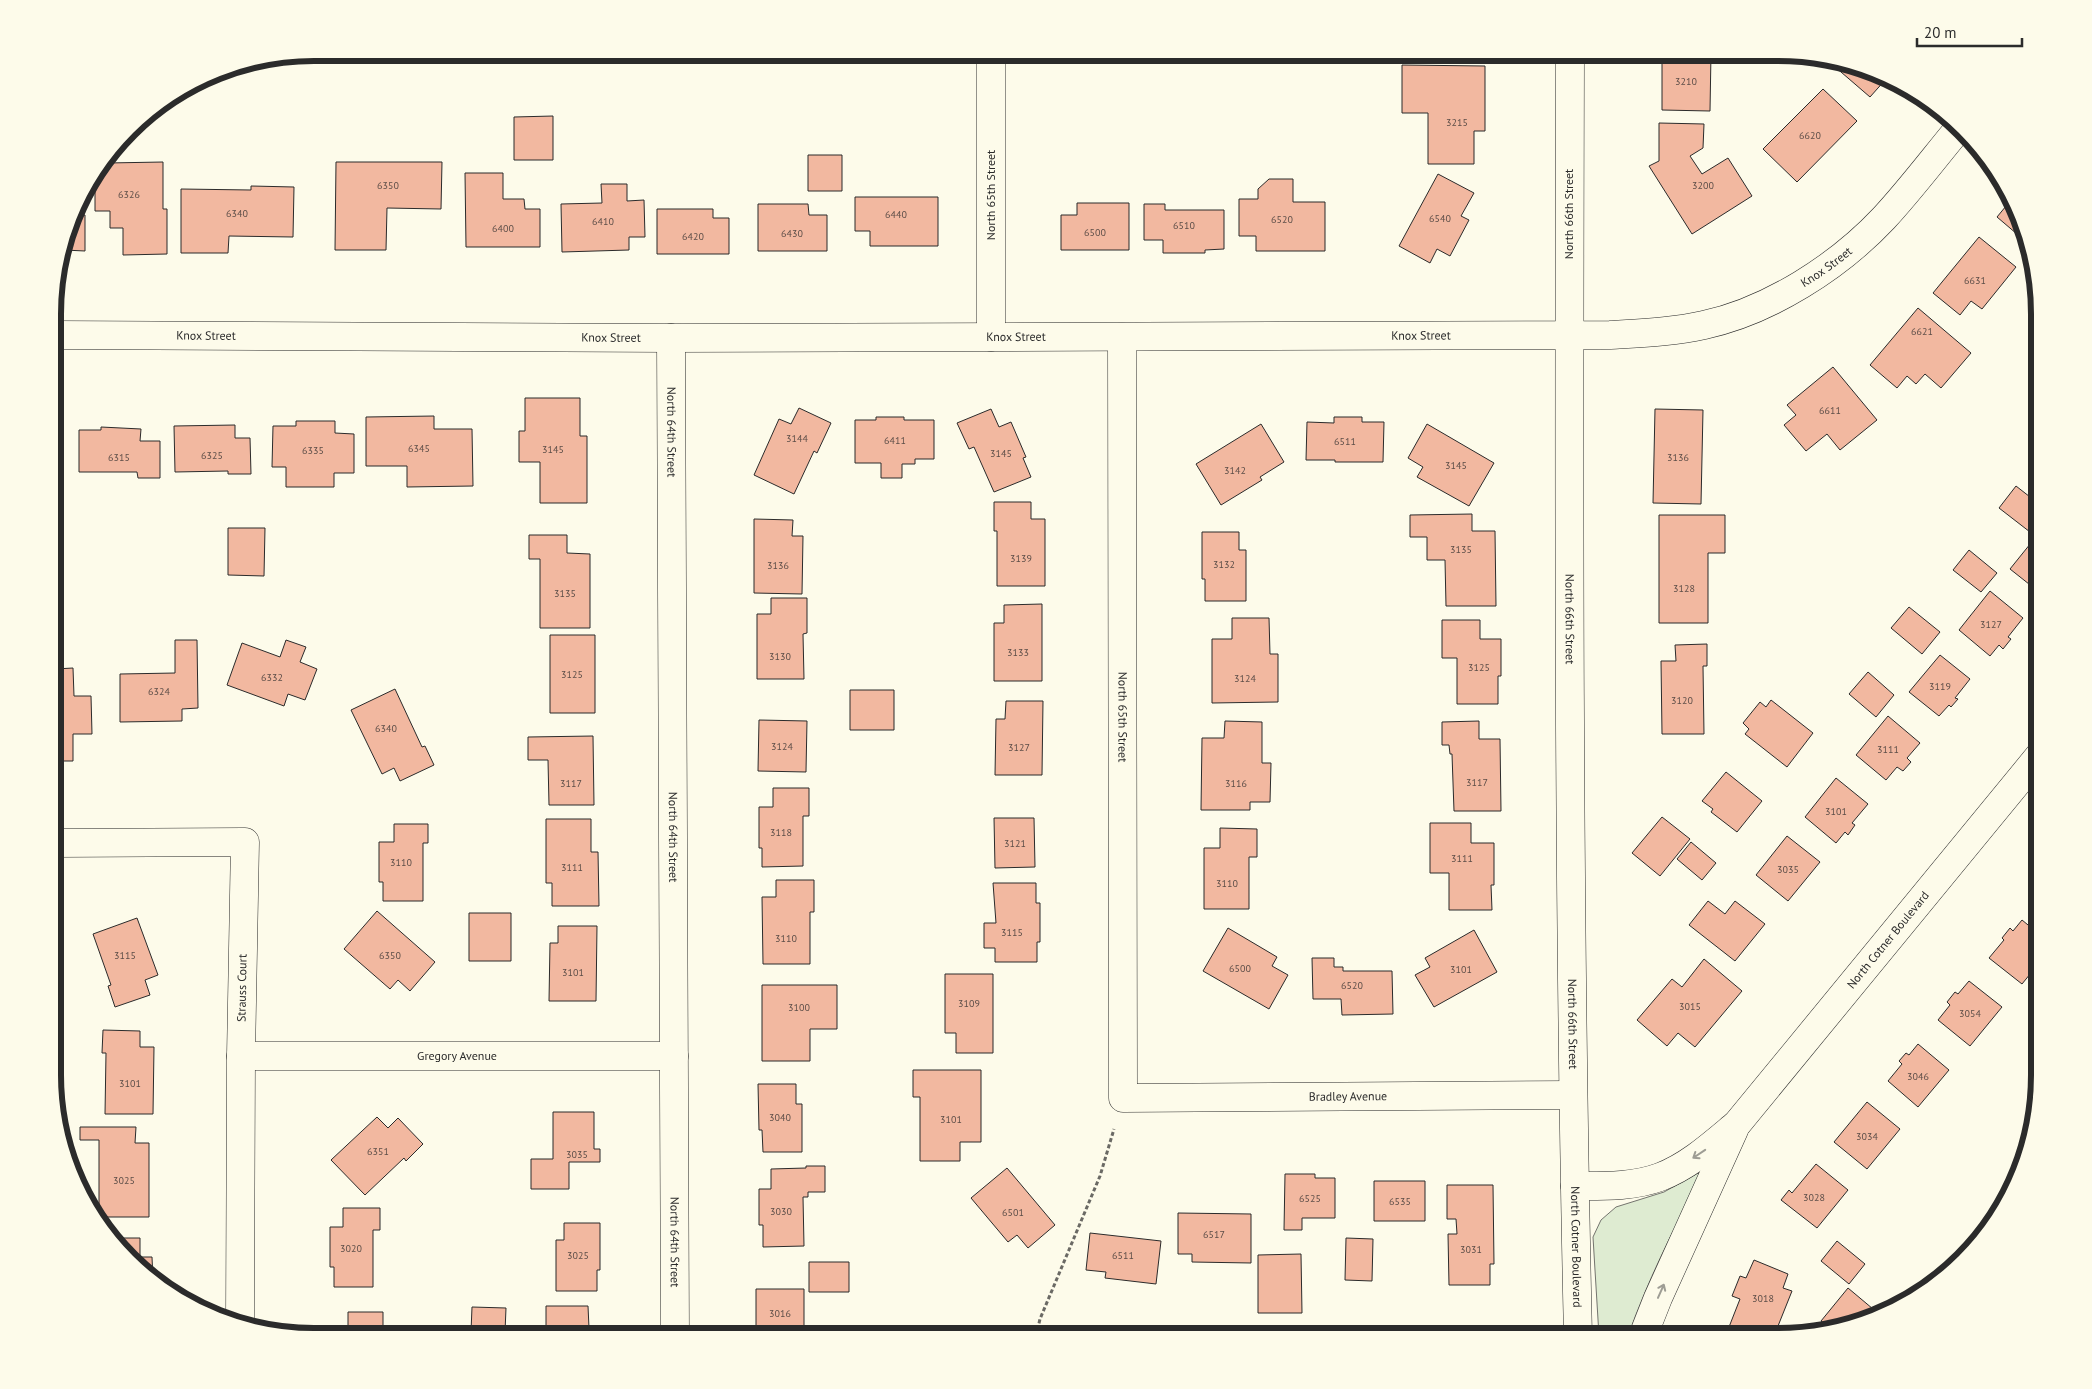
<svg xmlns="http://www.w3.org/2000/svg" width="2092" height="1389" viewBox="0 0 2092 1389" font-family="'PT Sans',sans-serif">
  <rect width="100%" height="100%" fill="#fdfbea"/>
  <!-- green -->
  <path fill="#deebd1" stroke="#74746e" d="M1698 1173 1700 1175 1699 1181C1672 1232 1647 1282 1628 1336H1599L1593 1237 1601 1220 1616 1207 1664 1192Z"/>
  <!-- building -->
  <path fill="#f2b8a0" stroke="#2b2b2b" d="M1662 53H1711L1710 111 1662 110Z
    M1837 62 1861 66 1886 79 1870 97 1834 66Z
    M1402 65 1485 66V131H1474V164H1428V113H1402Z
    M1823 89 1857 121 1797 182 1763 149Z
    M553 116V160H514V117Z
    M1659 123 1704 124 1703 148 1690 156 1702 174 1728 158 1752 196 1692 234 1649 166 1659 161Z
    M808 155H842V191H808Z
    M163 162V209H167V254L123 255V228H110V211H95V178L107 163Z
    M336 162H442L441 209 387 208 386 250H335Z
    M465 173H503V199H524L525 209H540V247H466Z
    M1438 174 1474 193 1461 216 1469 220 1450 256 1437 249 1430 263 1399 246Z
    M1269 179H1293V202H1325V251H1256V236H1239V199H1258V189Z
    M601 184H627V201L644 200 645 237H629V250L562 252 561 204 602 203Z
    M251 186 294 187 293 237 229 236 228 253H181V189L251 190Z
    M81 197 80 215H85V251L64 250Z
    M855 197H938V246H870V231H855Z
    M2011 200 2027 237 2024 240 1997 217Z
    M1077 203H1129V250H1061V215H1077Z
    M758 204H808L809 215H827V251H758Z
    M1144 204H1165V210H1224V249L1205 250V253H1163V240H1144Z
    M657 209H713V218H729V254H657Z
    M1979 237 2016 267 1982 309 1971 301 1960 315 1933 293Z
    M1918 308 1971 353 1941 388 1925 374 1916 384 1907 376 1897 388 1870 365Z
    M1833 367 1877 420 1840 450 1827 434 1806 451 1784 425 1796 415 1787 405Z
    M525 398H580V436H587V503H540V462H519V431H525Z
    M799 408 831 423 817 453 814 451 794 494 754 475 779 419 791 424Z
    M991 409 999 427 1011 422 1026 457 1023 458 1031 477 994 492 974 447 969 449 957 423Z
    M1655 409 1703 410 1701 504 1653 503Z
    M434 416V429H472L473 486 407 487V466H366V417Z
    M876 417H904V420H934V459H915V464H902V478H881V463H855V420H876Z
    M1334 417H1362V422H1384L1383 462H1335V460H1306L1307 422 1334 423Z
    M296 421H335V433L354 434V473H334V487H286V467H272L273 426H296Z
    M1261 424 1284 462 1260 477 1262 480 1221 505 1196 464Z
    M1427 424 1494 463 1469 506 1417 477 1423 467 1408 458Z
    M235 425V438H250L251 474H228V471L175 472 174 426Z
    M101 427 141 429 140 441H160V478H138L137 472H79V430H101Z
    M2016 486 2039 504V521L2030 532 1999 508Z
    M994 502H1031V519H1045V586H997V531H994Z
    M1472 514V531H1495L1496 606H1446L1445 560H1427V537H1410V515Z
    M1659 515H1725V553H1708V623H1659Z
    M754 519 793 520 792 536H803L802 594 754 593Z
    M228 528H265L264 576 228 575Z
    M1202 532H1239V550H1246V601H1205V579H1202Z
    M2039 533V592L2010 569Z
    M529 535H567V553L590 554V628H540V559H529Z
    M1969 550 1997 573 1981 592 1953 570Z
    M1990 591 2023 618 2008 637 2011 639 2003 649 1999 645 1990 656 1959 630Z
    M771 598H807V633L803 634 804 679H757V614H771Z
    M1042 604V681H994V623H1004V605Z
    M1909 607 1940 632 1922 654 1891 628Z
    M1232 618H1269L1270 654H1278V702L1212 703V639H1232Z
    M1442 620H1480V639H1501V676H1498V704H1457V658H1442Z
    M550 635H595V713H550Z
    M175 640H197L198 708 182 709V721L120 722V674L175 673Z
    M286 640 306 647 300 662 317 669 305 700 288 694 284 706 227 685 242 643 280 657Z
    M1707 644V666H1703L1704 734H1662L1661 661H1676L1675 645Z
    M1940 655 1970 679 1955 698 1958 699 1951 707 1949 705 1939 716 1909 692Z
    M73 668 74 696H91L92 734H73V761H55V669Z
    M1868 672 1894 695 1876 717 1849 694Z
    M395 689 422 747 425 746 434 765 400 781 394 768 382 774 351 710Z
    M850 690H894V730H850Z
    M1771 700 1813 733 1787 767 1745 734 1749 729 1743 723 1760 702 1766 707Z
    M1006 701H1043L1042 775H995L996 719H1005Z
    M1888 716 1920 743 1907 758 1911 762 1903 771 1897 767 1886 780 1856 755Z
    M759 720 807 721 806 772 758 771Z
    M1225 721 1262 722V763H1271L1270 802H1250V810H1201L1202 738H1224Z
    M1479 721V739H1500L1501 811H1454L1452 754H1450L1449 745H1442V722Z
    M593 736 594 805H549L548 760H528V737Z
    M1726 772 1762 801 1737 832 1711 812 1713 809 1702 801Z
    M1836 778 1868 804 1852 823 1855 825 1848 835 1845 832 1836 843 1805 817Z
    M773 788H809V816H803V866L762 867V848H759V807H773Z
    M1662 817 1690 839 1660 876 1632 853Z
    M994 818H1034L1035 867 995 868Z
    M546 819H591V852H598L599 906H552V883H546Z
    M1430 823H1471V843H1494V885H1491L1492 910H1449V873H1430Z
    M394 824H428V843H423V901H383V882H379V842H394Z
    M1220 828 1257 829V857H1249V909H1204V848H1220Z
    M1787 836 1820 862 1788 901 1756 875Z
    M1691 842 1716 863 1702 880 1677 859Z
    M776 880H814V912H810V964H763L762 897H776Z
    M993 883H1036V903H1040V942H1037V962H995V948H984V923H996Z
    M1708 901 1725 914 1735 901 1765 924 1735 961 1689 925Z
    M377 911 435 962 410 991 398 980 390 989 344 949Z
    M469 913H511V961H469Z
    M137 918 158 975 145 980 150 995 115 1007 108 986 111 985 93 934Z
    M2022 920 2039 934V963L2022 984 1989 958 2004 940 2002 938 2010 928 2013 931Z
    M558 926H597L596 1001H549L550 943H558Z
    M1228 928 1277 957 1272 966 1288 975 1269 1009 1203 971Z
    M1474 930 1497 972 1434 1007 1415 975 1430 967 1425 958Z
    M1312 958H1334V967H1343V971H1392L1393 1014 1342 1015 1341 999H1313Z
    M1704 959 1742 991 1695 1047 1678 1033 1667 1046 1637 1020 1672 979 1682 987Z
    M945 974H993V1053H956V1033H945Z
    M1969 981 2002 1007 1970 1046 1938 1020 1950 1005 1947 1002 1955 992 1958 994Z
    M762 985H837V1029H810V1061H762Z
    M103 1030 140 1031V1047H154L153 1114H105L106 1053H102Z
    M1918 1044 1949 1070 1918 1107 1888 1081 1902 1064 1899 1061 1906 1053 1909 1055Z
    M913 1070H981V1142H960V1161H920V1097H913Z
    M758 1084H796V1104H802V1152H763L762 1130H759Z
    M1867 1102 1900 1129 1867 1169 1834 1142Z
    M553 1112H594V1149H600V1162H569V1189H531V1159H553Z
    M377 1117 388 1128 398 1118 423 1144 406 1161 404 1158 365 1195 331 1160Z
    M80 1127H136L135 1143H149V1217H99V1140H80Z
    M1816 1164 1848 1190 1817 1228 1781 1200 1789 1190 1792 1193Z
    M806 1166H825V1192H808V1197H803L804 1246 763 1247V1225H759V1189H771V1169L806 1168Z
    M1007 1168 1055 1225 1028 1248 1017 1235 1008 1242 971 1198Z
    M1285 1174H1315V1178H1335V1218H1302V1230H1284Z
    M1374 1181H1425V1221H1374Z
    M1447 1185H1493L1494 1264H1490V1285H1449L1448 1234H1457L1456 1219H1447Z
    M343 1208H380V1230H373V1287H334V1267H330V1227H343Z
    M1178 1213 1251 1214V1263L1192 1262V1254H1178Z
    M564 1223H600V1270H597V1291H556V1240H564Z
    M1090 1233 1161 1241 1156 1284 1105 1278 1106 1272 1086 1270Z
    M112 1238H140V1257H152L153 1279 129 1260Z
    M1346 1238 1373 1239 1372 1281 1345 1280Z
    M1837 1241 1865 1264 1849 1284 1821 1261Z
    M1301 1254 1302 1313H1258V1255Z
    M1754 1260 1788 1274 1783 1288 1792 1291 1774 1336H1752L1729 1327 1740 1299 1732 1296 1740 1276 1746 1278Z
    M809 1262H849V1292H809Z
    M1848 1288 1879 1314 1846 1327 1832 1330 1821 1321Z
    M756 1289H804V1336H756Z
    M546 1306H588L589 1328H594V1336H551V1330L546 1329Z
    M472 1307 506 1308 505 1332H471Z
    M348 1312H383V1336H333V1328H348Z"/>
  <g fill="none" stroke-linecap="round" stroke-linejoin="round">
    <defs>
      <g id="minor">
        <path d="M991 53V337"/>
        <path id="s1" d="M1570 53C1569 480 1568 908 1578 1336"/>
        <path id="s2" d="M55 335 671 338 1610 335C1642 333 1673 332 1704 325 1769 311 1838 267 1884 218 1910 190 1934 158 1959 128"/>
        <path id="s3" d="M1122 337 1123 1098 1573 1095"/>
        <path id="s4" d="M671 338 675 1336"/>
        <path d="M55 843 245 842 241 1056 240 1324"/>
        <path id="s5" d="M241 1056H674"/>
        <path id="s6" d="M1575 1186C1603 1186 1633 1187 1660 1177 1689 1166 1713 1144 1737 1124L2039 756"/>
        <path d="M1643 1336 1658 1298 1734 1130"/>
      </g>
    </defs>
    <!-- minor casing -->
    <use href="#minor" stroke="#2b2b2b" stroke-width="29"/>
    <!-- path -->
    <path stroke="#6a6964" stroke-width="3" stroke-dasharray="4 2.5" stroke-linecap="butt" d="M1036 1336 1040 1319 1100 1176 1114 1129"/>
    <!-- minor -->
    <use href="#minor" stroke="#fdfbea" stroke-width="28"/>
  </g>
  <!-- one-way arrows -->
  <defs><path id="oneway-shaft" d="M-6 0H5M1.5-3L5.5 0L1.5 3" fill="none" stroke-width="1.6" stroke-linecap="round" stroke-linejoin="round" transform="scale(1.25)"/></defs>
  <g stroke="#9e9d94">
    <use href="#oneway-shaft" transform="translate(1699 1154) rotate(146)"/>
    <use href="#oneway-shaft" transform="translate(1661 1291) rotate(-66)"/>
  </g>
  <g text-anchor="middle" stroke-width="4" stroke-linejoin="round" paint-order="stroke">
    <!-- number labels -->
    <g font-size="10" fill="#5d4e48">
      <text x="1686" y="85">3210</text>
      <text x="1457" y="126">3215</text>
      <text x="1810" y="139">6620</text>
      <text x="388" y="189">6350</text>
      <text x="1703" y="189">3200</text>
      <text x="129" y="198">6326</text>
      <text x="237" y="217">6340</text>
      <text x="896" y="218">6440</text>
      <text x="1440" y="222">6540</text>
      <text x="1282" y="223">6520</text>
      <text x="603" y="225">6410</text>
      <text x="1184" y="229">6510</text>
      <text x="503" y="232">6400</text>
      <text x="1095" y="236">6500</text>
      <text x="792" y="237">6430</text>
      <text x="693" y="240">6420</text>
      <text x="1975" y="284">6631</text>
      <text x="1922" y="335">6621</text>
      <text x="1830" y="414">6611</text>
      <text x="797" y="442">3144</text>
      <text x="895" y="444">6411</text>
      <text x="1345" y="445">6511</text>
      <text x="419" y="452">6345</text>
      <text x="553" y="453">3145</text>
      <text x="313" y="454">6335</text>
      <text x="1001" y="457">3145</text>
      <text x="212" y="459">6325</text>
      <text x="119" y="461">6315</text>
      <text x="1678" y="461">3136</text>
      <text x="1456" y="469">3145</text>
      <text x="1235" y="474">3142</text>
      <text x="1461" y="553">3135</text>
      <text x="1021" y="562">3139</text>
      <text x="1224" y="568">3132</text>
      <text x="778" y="569">3136</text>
      <text x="1684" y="592">3128</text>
      <text x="565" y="597">3135</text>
      <text x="1991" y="628">3127</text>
      <text x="1018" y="656">3133</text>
      <text x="780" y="660">3130</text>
      <text x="1479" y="671">3125</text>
      <text x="572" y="678">3125</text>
      <text x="272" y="681">6332</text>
      <text x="1245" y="682">3124</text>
      <text x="1940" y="690">3119</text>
      <text x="159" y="695">6324</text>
      <text x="1682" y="704">3120</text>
      <text x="386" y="732">6340</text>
      <text x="782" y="750">3124</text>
      <text x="1019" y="751">3127</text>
      <text x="1888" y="753">3111</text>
      <text x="1477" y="786">3117</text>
      <text x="571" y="787">3117</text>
      <text x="1236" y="787">3116</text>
      <text x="1836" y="815">3101</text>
      <text x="781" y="836">3118</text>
      <text x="1015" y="847">3121</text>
      <text x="1462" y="862">3111</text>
      <text x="401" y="866">3110</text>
      <text x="572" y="871">3111</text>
      <text x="1788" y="873">3035</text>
      <text x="1227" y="887">3110</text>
      <text x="1012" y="936">3115</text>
      <text x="786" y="942">3110</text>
      <text x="125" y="959">3115</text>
      <text x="390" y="959">6350</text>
      <text x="1240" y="972">6500</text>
      <text x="1461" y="973">3101</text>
      <text x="573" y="976">3101</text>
      <text x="1352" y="989">6520</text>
      <text x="969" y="1007">3109</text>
      <text x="1690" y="1010">3015</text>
      <text x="799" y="1011">3100</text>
      <text x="1970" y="1017">3054</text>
      <text x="1918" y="1080">3046</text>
      <text x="130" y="1087">3101</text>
      <text x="780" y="1121">3040</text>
      <text x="951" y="1123">3101</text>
      <text x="1867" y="1140">3034</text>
      <text x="378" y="1155">6351</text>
      <text x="577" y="1158">3035</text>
      <text x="124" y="1184">3025</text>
      <text x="1814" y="1201">3028</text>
      <text x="1310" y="1202">6525</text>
      <text x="1400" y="1205">6535</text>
      <text x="781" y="1215">3030</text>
      <text x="1013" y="1216">6501</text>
      <text x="1214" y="1238">6517</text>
      <text x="351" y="1252">3020</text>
      <text x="1471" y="1253">3031</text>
      <text x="578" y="1259">3025</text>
      <text x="1123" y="1259">6511</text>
      <text x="1763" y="1302">3018</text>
      <text x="780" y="1317">3016</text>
    </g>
    <!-- street labels -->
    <g font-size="12" fill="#2b2b2b" stroke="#fdfbea">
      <text transform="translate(991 195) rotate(-90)" y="4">North 65th Street</text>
      <text transform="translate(1569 214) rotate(-90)" y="4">North 66th Street</text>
      <text dy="4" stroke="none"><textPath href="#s2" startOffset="1786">Knox Street</textPath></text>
      <text dy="4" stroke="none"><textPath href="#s2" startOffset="1366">Knox Street</textPath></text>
      <text dy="4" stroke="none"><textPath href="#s2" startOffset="151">Knox Street</textPath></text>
      <text dy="4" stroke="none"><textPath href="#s2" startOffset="556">Knox Street</textPath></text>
      <text dy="4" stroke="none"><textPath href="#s2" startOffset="961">Knox Street</textPath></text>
      <text dy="4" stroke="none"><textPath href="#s4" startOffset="94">North 64th Street</textPath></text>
      <text dy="4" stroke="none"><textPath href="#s1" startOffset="566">North 66th Street</textPath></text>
      <text dy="4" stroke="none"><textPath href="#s3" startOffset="380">North 65th Street</textPath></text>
      <text dy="4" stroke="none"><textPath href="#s4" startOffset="499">North 64th Street</textPath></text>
      <text dy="4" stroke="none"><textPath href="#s6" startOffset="418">North Cotner Boulevard</textPath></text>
      <text transform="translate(242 988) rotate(-89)" y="4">Strauss Court</text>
      <text dy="4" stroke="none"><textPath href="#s1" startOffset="971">North 66th Street</textPath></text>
      <text dy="4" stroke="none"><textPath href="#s5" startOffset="216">Gregory Avenue</textPath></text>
      <text dy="4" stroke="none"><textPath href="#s3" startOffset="986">Bradley Avenue</textPath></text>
      <text dy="4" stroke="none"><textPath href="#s4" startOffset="904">North 64th Street</textPath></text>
      <text dy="4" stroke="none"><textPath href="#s1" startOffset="1194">North Cotner Boulevard</textPath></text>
    </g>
  </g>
  <!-- crop -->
  <path d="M0 0H2092V1389H0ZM314 61H1778A253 253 0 0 1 2031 314V1075A253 253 0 0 1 1778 1328H314A253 253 0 0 1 61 1075V314A253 253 0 0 1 314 61Z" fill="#fdfbea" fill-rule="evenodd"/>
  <path fill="none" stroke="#2b2b2b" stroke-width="6" d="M314 61H1778A253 253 0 0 1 2031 314V1075A253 253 0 0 1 1778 1328H314A253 253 0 0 1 61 1075V314A253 253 0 0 1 314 61Z"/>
  <!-- scale -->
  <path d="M1917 38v8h105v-8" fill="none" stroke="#2b2b2b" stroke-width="2.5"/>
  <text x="1924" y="38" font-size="15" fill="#2b2b2b" stroke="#fdfbea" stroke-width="4" paint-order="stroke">20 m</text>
</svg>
